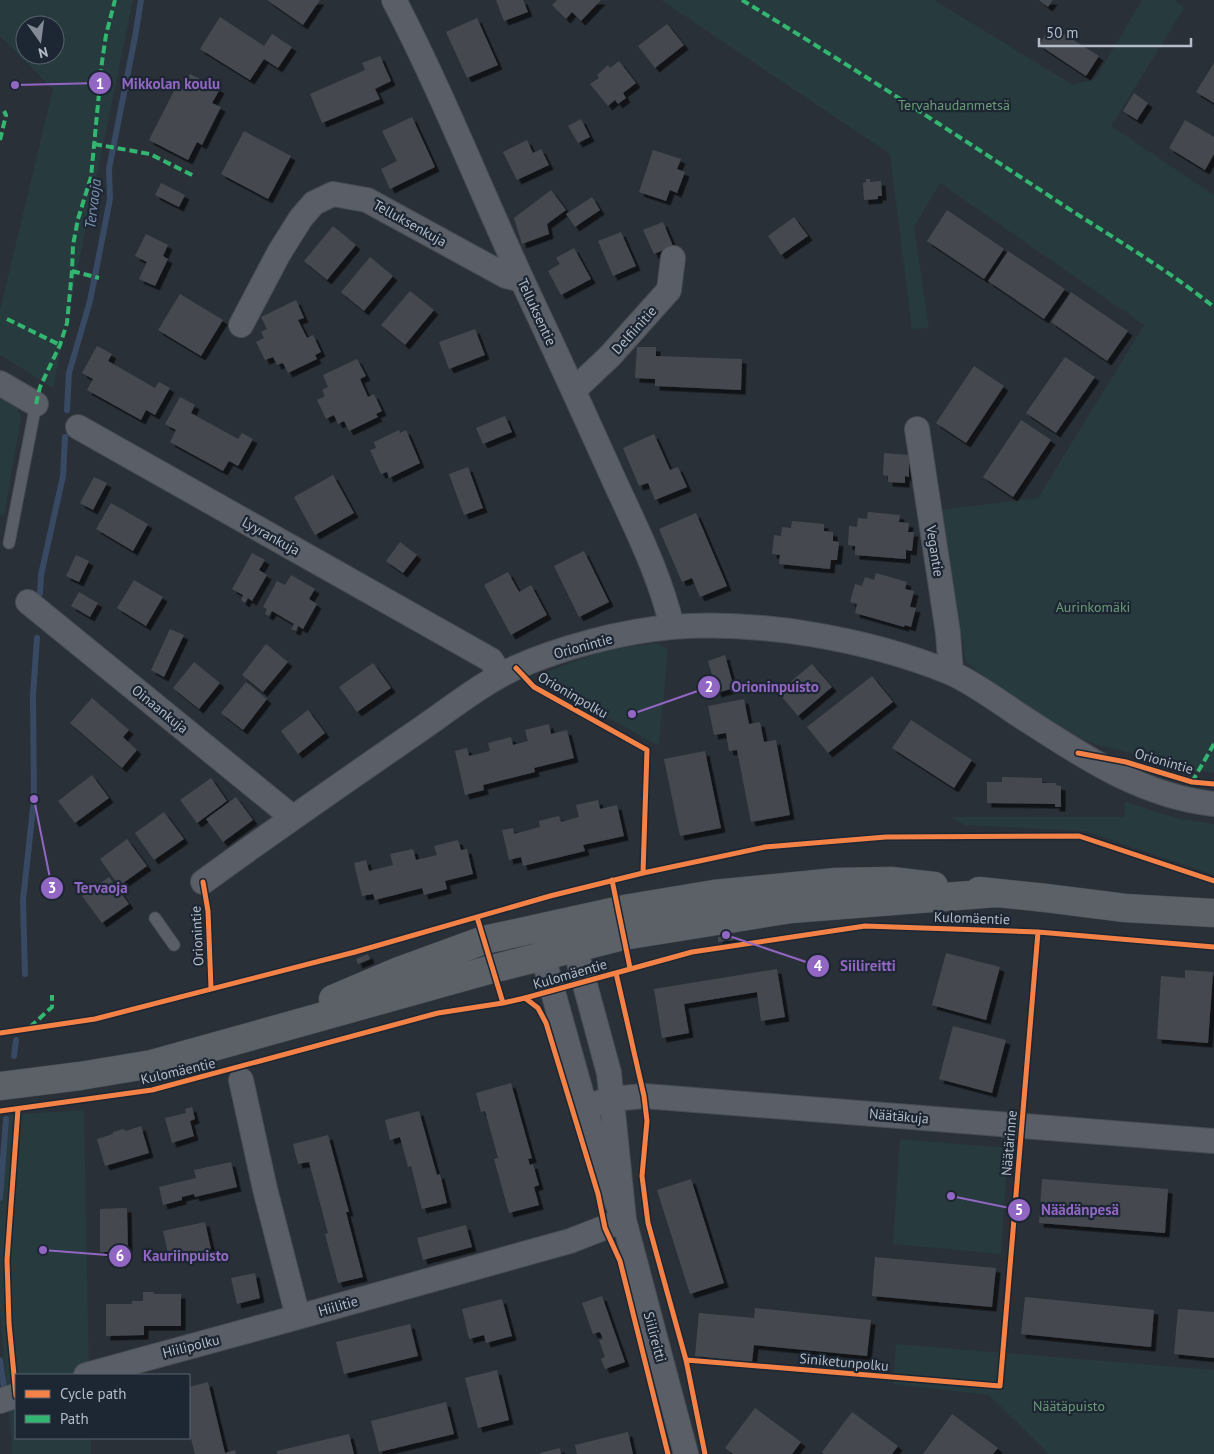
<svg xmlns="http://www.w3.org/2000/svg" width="1214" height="1454" viewBox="0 0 1214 1454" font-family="'PT Sans',sans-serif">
  <defs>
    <filter id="shadow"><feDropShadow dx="4.5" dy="4.5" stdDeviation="0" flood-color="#0009"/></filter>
  </defs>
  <rect width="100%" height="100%" fill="#2a3038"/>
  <!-- green -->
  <path fill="#273a3e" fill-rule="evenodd" d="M0 0H133L53 388 0 355V310L53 89 0 36ZM25 25H55V55H25Z
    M661 0H934L1073 85 1095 79 1142 0H1175L1184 8 1111 126 1214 195V773L1194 770 1148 757 1097 745 1062 731 1010 697 966 662 940 510 1038 498 1144 325 940 183 914 227 929 328 912 329 890 154Z
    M0 397 17 408 21 418 4 516 0 514Z
    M657 643 668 649 659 746 544 682 540 674 606 650Z
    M1125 802 1180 819 1214 824V875L1085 831 965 825 951 817H1124Z
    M84 1110 89 1375H16V1438H91V1454H12V1444L0 1314V1185L5 1115Z
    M900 1139 1008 1148 1001 1254 893 1244Z
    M896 1344 1214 1370V1454H1049L989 1395 893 1384Z"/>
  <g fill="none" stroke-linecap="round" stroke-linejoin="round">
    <!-- stream -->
    <path stroke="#384963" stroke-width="6" d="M67 410 69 373 90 301 110 199 109 169 135 37 141 0
      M40 593 41 575 63 476 65 437
      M25 974 23 900 34 799 33 695 37 638
      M14 1056 16 1040
      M0 1198 6 1119
      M0 1360 4 1388"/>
  </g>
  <!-- building -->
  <path fill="#444950" filter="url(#shadow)" d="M267 0H320L303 25Z
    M496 0H523L528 12 504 21Z
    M557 0H601L581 21 572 12 566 19 552 5Z
    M1039 0H1053L1048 7Z
    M220 17 264 46 272 34 292 47 278 68 264 59 250 80 200 49Z
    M477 18 498 65 467 78 446 32Z
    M667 24 684 45 655 68 638 46Z
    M1051 26 1099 56 1086 76 1039 45Z
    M380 56 391 81 375 89 380 99 322 123 310 94 365 70 362 63Z
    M619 61 636 83 623 93 626 98 618 104 615 100 608 106 590 84 599 78 597 75 608 65 610 68Z
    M1214 63V103L1196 92Z
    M190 74 220 89 212 103 221 107 202 145 197 142 188 160 149 140 176 87 182 90Z
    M1134 93 1148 103 1137 120 1123 111Z
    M412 117 435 167 390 189 381 169 397 161 382 131Z
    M581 119 590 137 578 143 568 126Z
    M1185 120 1214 137V154L1205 170 1169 148Z
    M244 131 291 156 268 199 221 174Z
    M527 140 533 153 541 149 549 165 517 180 503 152Z
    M653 150 681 159 677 169 685 172 677 193 670 190 666 201 639 192Z
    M866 179H870V182L881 181 882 196H878V199L864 200 863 183 866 182Z
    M161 183 185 195 179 207 155 195Z
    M551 190 566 210 547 224 549 234 522 244 514 218Z
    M592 197 600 210 575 227 566 214Z
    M947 210 1004 249 984 279 927 241Z
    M794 217 808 236 781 255 768 236Z
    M663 222 673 246 654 254 643 230Z
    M333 226 356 245 327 280 304 261Z
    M621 232 636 266 613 276 598 241Z
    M146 234 168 245 163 256 168 259 155 286 139 279 147 262 135 256Z
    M574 248 591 279 561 295 548 271 560 264 556 258Z
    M1008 251 1065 289 1044 319 988 281Z
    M370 257 393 276 364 311 341 292Z
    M410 291 434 310 405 345 381 325Z
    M1071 292 1128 331 1107 361 1051 322Z
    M180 294 223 320 201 356 158 330Z
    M296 300 304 318 298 320 307 338 313 335 321 352 315 355 317 359 288 373 283 363 277 365 273 357 265 360 256 342 264 338 261 332 267 329 261 317Z
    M475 329 485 355 449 369 439 342Z
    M97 346 112 354 108 361 155 388 159 382 170 388 155 415 146 410 141 420 87 390 93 379 82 373Z
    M637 347H656V356L742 359 741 390 655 386V379L635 378Z
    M1065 357 1095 377 1056 433 1026 413Z
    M357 359 366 376 360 379 368 397 374 394 382 411 376 414 378 417 349 431 344 421 338 424 334 415 326 419 317 400 325 396 322 390 328 387 323 375Z
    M974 366 1004 386 966 443 936 423Z
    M180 397 195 405 191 413 238 439 242 433 253 439 238 466 229 461 223 471 170 442 176 430 165 424Z
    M505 416 512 432 483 444 476 428Z
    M1021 420 1051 440 1013 497 983 477Z
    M399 430 400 433 406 430 420 463 389 478 387 472 381 474 370 450 376 448 374 442Z
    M654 434 670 470 678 467 687 487 655 500 648 483 639 486 623 448Z
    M884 453 909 455V477L905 476V483L888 482V476L883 475Z
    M468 467 483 508 464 515 449 474Z
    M333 475 354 513 315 535 294 497Z
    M94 477 107 483 93 510 80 503Z
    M111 503 148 524 133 551 96 529Z
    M868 512 900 515 899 522 909 523 908 532H914L912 551 906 550V559L855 555V546L848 545 849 526 857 527 858 518 867 519Z
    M696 513 727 586 700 597 692 578 682 582 659 529Z
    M792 521 824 524V531L833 532V541L839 542 837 560H831L830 569 779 564 780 555 772 554 774 535 781 536 782 527 791 528Z
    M400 542 417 555 403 573 386 561Z
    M584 551 609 602 579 617 554 566Z
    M252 553 265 560 259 570 267 575 252 601 248 598 245 603 241 600 243 595 232 589Z
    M76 555 89 561 79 582 66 576Z
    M508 572 519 592 531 585 547 615 511 635 484 585Z
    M876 573 907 582 905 589 914 591 910 607 916 608 911 627 905 625 904 627 855 613 857 604 850 602 855 584 862 586 865 577 874 580Z
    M291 575 315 589 309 599 317 604 303 629 298 626 296 631 291 629 294 624 272 611 269 616 265 614 267 609 263 607 277 581 285 585Z
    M134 580 163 597 146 626 117 608Z
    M79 592 98 603 90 617 71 606Z
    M170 629 184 635 164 677 151 670Z
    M266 644 288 662 263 692 242 675Z
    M725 655 734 688 717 693 708 661Z
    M194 662 220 683 199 709 173 688Z
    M373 663 391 688 357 712 339 687Z
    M812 664 832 687 798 716 778 692Z
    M872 676 893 702 828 753 807 727Z
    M246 682 267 699 243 730 221 713Z
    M92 698 129 730 123 737 137 750 122 768 70 723Z
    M744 699 749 724 760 722 764 742 776 740 790 815 751 822 737 750 729 751 726 733 714 735 708 706Z
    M308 710 325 733 298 754 281 731Z
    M911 720 972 760 954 788 892 748Z
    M549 724 551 734 567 730 574 758 534 768 535 772 483 785 484 790 465 795 455 751 467 748 469 756 490 751 488 743 511 737 513 745 528 741 525 730Z
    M705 751 721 828 680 836 664 759Z
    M92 775 109 798 75 823 58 801Z
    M1002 777 1042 778V783H1056V785L1061 786V807H1055V804L987 803V782H1002Z
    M211 778 227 801 197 823 180 800Z
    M236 797 253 820 223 842 206 819Z
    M598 800 600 809 617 805 624 836 583 845 585 851 523 866 521 857 509 860 502 830 513 828 514 834 540 827 539 821 559 816 561 822 579 817 576 805Z
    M164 812 184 839 154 860 135 833Z
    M127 839 147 866 119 886 100 859Z
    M458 840 461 850 467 849 473 874 445 881 447 889 424 895 422 888 375 900 373 894 362 896 354 863 366 860 369 871 393 865 390 854 413 849 416 860 437 855 434 846Z
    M109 877 129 904 102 923 82 896Z
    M732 936 733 940 718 942V937Z
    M946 953 1000 967 986 1020 932 1005Z
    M368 954 370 959 358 964 356 959Z
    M777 969 785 1017 761 1021 757 992 684 1004 689 1033 662 1038 654 989Z
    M1185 970 1213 972 1208 1043 1157 1039 1161 976 1185 978Z
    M953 1026 1006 1040 992 1093 939 1079Z
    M511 1083 532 1158 528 1159 530 1165 533 1164 539 1185 534 1187 539 1205 509 1213 494 1159 498 1158 485 1111 481 1112 476 1093Z
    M192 1107 195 1119 190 1121 194 1136 172 1143 165 1118 186 1113 185 1109Z
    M419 1111 437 1175 440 1174 447 1203 422 1209 411 1166 408 1167 400 1137 390 1140 385 1120Z
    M141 1126 149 1153 105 1166 97 1139 113 1134V1132L123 1129 126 1131Z
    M328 1135 349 1212H346L363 1277 338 1283 325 1234 328 1233 309 1162 298 1164 293 1144Z
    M231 1162 237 1187 195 1197 194 1194 182 1197V1200L163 1205 159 1187 196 1178 194 1170Z
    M691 1179 724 1283 690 1294 657 1190Z
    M1042 1179 1168 1189 1165 1233 1039 1223Z
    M127 1208 128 1252H100V1209Z
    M205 1222 211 1249 169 1258 163 1231Z
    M466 1225 472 1247 423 1260 417 1238Z
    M875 1257 996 1268 992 1307 872 1296Z
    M255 1273 260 1298 237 1304 231 1278Z
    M143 1292H154V1294H181V1326H144V1335L106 1336V1304H132V1301H143Z
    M602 1296 625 1362 605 1369 601 1359 605 1357 599 1340 603 1339 600 1332 593 1334 582 1303Z
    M1025 1297 1154 1310 1151 1347 1021 1334Z
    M502 1299 512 1336 486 1343 484 1335 469 1339 462 1309Z
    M755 1308 871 1320 867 1356 754 1345 752 1362 695 1356 699 1313 754 1318Z
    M1178 1309 1214 1312V1358L1174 1354Z
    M410 1324 418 1356 344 1374 336 1342Z
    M497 1370 509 1420 478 1428 465 1378Z
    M208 1382 225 1453 235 1450 236 1454H195L189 1431V1387Z
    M446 1402 454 1434 379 1452 371 1421Z
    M755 1408 801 1442 792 1454H733L725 1448Z
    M852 1412 898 1446 892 1454H824L822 1452Z
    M952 1414 998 1448 993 1454H923Z
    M628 1432 633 1454H577L575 1445Z
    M349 1434 354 1454H277V1451Z
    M560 1448 561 1454H540V1453Z"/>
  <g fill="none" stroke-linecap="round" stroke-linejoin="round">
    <defs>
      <path id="lane" d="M9 543 36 404
        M155 918 174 945"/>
      <path id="street" d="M394 0C444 96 483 197 529 295 558 356 586 418 614 480 636 528 660 575 672 627
        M241 325 279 253 301 218 314 203 333 194 367 200 506 276 522 280
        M0 383 36 404
        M574 390 610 356 669 290 673 258
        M78 427 491 660 500 675
        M917 429 948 633 951 673
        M28 602 292 817
        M203 882C273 831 344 782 415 733 446 712 482 683 515 668 559 648 623 631 672 627 760 620 867 639 949 672 969 680 997 700 1016 713 1078 753 1139 796 1214 804
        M241 1080 265 1189 298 1317 570 1241 624 1220
        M598 1103 612 1099 644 1096 1214 1141
        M624 1220 601 1164 543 956 550 925 575 948 609 1073 624 1220 686 1454
        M86 1375 298 1317
        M0 1401 15 1396"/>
      <path id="primary" d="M979 891 1046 898 1125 908 1214 913
        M333 999 399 971 484 940 630 908 714 894 836 882 891 881 934 886
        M0 1086 80 1076 152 1064 492 969 623 936 791 909 996 893"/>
    </defs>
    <!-- lane casing -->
    <use href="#lane" stroke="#484c53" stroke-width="13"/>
    <!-- street casing -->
    <use href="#street" stroke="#484c53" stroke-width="26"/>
    <!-- primary casing -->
    <use href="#primary" stroke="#484c55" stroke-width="29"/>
    <!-- lane -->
    <use href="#lane" stroke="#5a5e66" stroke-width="11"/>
    <!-- street -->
    <use href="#street" stroke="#5a5e66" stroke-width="24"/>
    <!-- primary -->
    <use href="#primary" stroke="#5c6168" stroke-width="28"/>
    <!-- quiet -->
    <path stroke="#33b770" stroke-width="4" stroke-dasharray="8 4" stroke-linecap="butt" d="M742 0C846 63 949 130 1051 197 1106 234 1163 266 1214 307
      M0 140 6 115 4 111
      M94 144 150 154 194 176
      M72 271 99 278
      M7 319 60 345
      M36 404 40 387 60 345 67 323 72 271 73 245 78 219 91 177 102 62 106 35 115 0
      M1192 782 1214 744
      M30 1027 52 1007V995"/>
    <defs>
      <path id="cycleway" d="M516 668 534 687 647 750 643 873
        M1078 753 1126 762 1192 782 1214 784
        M612 880 630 968
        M203 882 208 911 211 988
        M477 917 503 1003
        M616 973 644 1096 647 1121 642 1176 648 1223 686 1360 705 1454
        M525 998 538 1008 546 1023 598 1194 605 1228 620 1261 668 1454
        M0 1033 95 1019 355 952 550 896 643 873 765 847 886 837 1079 836 1214 881
        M0 1111 152 1090 438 1013 503 1003 525 998 692 952 865 926 1038 932 1214 947
        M686 1360 1000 1386 1038 932
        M16 1396 9 1323 7 1260 18 1109"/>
    </defs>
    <!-- cycleway casing -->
    <use href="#cycleway" stroke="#1d2633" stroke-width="8"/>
    <!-- cycleway -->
    <use href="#cycleway" stroke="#f48246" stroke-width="5"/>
  </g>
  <g text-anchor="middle" stroke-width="4.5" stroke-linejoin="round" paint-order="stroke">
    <!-- park labels -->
    <g font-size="14" fill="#6b9a76" stroke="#1d2633">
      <text x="954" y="110">Tervahaudanmetsä</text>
      <text x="1093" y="612">Aurinkomäki</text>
      <text x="1069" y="1411">Näätäpuisto</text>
    </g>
    <!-- street labels -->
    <g font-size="14" fill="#b4bcc9" stroke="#1d2633">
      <text transform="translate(410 223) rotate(29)" y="5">Telluksenkuja</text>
      <text transform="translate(537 312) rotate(65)" y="5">Telluksentie</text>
      <text transform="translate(634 330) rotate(-48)" y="5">Delfiinitie</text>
      <text transform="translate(271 536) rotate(29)" y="5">Lyyrankuja</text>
      <text transform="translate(935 551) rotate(81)" y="5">Vegantie</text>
      <text transform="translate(583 646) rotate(-15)" y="5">Orionintie</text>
      <text transform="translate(573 695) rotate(30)" y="5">Orioninpolku</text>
      <text transform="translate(160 709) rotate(39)" y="5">Oinaankuja</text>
      <text transform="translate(1164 761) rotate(16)" y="5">Orionintie</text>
      <text transform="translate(972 918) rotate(2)" y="5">Kulomäentie</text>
      <text transform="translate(197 936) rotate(-93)" y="5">Orionintie</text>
      <text transform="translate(570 974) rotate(-16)" y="5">Kulomäentie</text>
      <text transform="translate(178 1071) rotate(-13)" y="5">Kulomäentie</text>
      <text transform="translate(899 1116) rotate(5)" y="5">Näätäkuja</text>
      <text transform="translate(1009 1143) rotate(-85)" y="5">Näätärinne</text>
      <text transform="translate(338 1306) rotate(-16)" y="5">Hiilitie</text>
      <text transform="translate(655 1337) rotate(75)" y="5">Siilireitti</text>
      <text transform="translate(191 1346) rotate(-14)" y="5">Hiilipolku</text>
      <text transform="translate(844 1362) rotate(5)" y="5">Siniketunpolku</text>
    </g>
    <!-- water labels -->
    <g font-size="15" font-style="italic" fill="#7c92b1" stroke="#1d2633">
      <text transform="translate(93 204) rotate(-83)" y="5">Tervaoja</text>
    </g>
  </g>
  <!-- callouts -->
  <path fill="none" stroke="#9266c3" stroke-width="2" d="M15 85L100 83M632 714L709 687M34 799L52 888M726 935L818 966M951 1196L1019 1210M43 1250L120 1256"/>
  <g fill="#9266c3" stroke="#1d2633" stroke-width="2">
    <circle cx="15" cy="85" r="5"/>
    <circle cx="632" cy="714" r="5"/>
    <circle cx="34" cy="799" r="5"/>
    <circle cx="726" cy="935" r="5"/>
    <circle cx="951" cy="1196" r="5"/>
    <circle cx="43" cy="1250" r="5"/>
    <circle cx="100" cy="83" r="12"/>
    <circle cx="709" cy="687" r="12"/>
    <circle cx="52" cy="888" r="12"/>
    <circle cx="818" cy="966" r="12"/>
    <circle cx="1019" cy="1210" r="12"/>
    <circle cx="120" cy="1256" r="12"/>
  </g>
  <g font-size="15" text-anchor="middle" font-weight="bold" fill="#fff">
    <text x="100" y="89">1</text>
    <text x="709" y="692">2</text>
    <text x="52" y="893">3</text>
    <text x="818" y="971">4</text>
    <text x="1019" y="1215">5</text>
    <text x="120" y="1261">6</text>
  </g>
  <g font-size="15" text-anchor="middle" font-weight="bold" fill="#9266c3" stroke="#1d2633" stroke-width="4.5" stroke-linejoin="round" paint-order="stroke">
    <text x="171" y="89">Mikkolan koulu</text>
    <text x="775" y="692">Orioninpuisto</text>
    <text x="101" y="893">Tervaoja</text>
    <text x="868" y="971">Siilireitti</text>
    <text x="1080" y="1215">Näädänpesä</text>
    <text x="186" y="1261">Kauriinpuisto</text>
  </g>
  <!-- legend -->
  <rect x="15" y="1374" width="175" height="65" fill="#1d2633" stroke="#59626f"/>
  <rect x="25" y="1390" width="25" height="8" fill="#f48246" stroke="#59626f"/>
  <text x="60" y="1399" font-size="15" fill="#b4bcc9">Cycle path</text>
  <rect x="25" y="1415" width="25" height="8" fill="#33b770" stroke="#59626f"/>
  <text x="60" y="1424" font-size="15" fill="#b4bcc9">Path</text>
  <!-- north arrow -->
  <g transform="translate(40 40) rotate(166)"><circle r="24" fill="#1d2633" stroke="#59626f"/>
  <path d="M0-4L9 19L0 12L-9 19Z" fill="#848b96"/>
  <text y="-8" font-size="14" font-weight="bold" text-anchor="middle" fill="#b4bcc9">N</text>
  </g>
  <!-- scale -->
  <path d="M1039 38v8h152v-8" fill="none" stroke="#b4bcc9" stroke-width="2.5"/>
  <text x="1046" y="38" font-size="15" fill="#b4bcc9" stroke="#1d2633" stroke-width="4" paint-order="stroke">50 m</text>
</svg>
